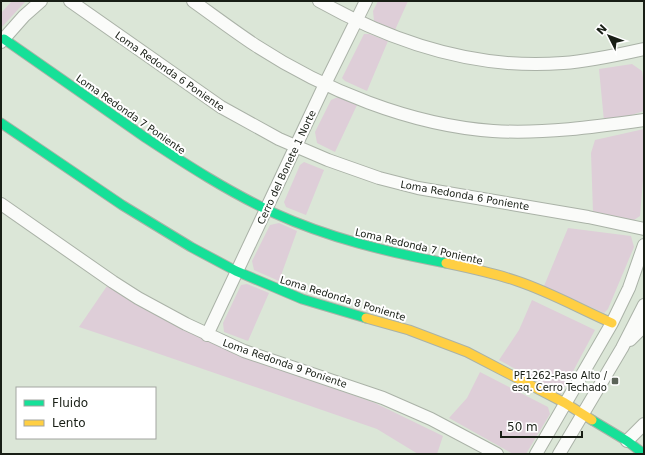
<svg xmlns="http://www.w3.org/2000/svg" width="645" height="455" viewBox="0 0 645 455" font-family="'DejaVu Sans',sans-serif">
  <rect width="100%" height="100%" fill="#dbe6d7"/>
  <!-- green -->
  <path fill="#deced8" d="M12 1H24L25 2 1 28V13Z
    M378 1H408L395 30 374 21 373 11Z
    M364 34H369L388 41 367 91 345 81 342 78Z
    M632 64 642 71 644 84V111L622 118 604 121 599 69Z
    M338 97 357 105 335 152 317 143 315 132 331 100Z
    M644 129V168L640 216 634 220 593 212 591 153 595 140Z
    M304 162 324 170 306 215 286 207 284 202 300 165Z
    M279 223 297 231 279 281 254 270 252 261 270 225Z
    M568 228 631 236 634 247 608 309 604 313 544 286Z
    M247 284 269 293 248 341 224 332 223 323 241 285Z
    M107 286 150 311 243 356 375 403 443 436 437 454H418L377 429 139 347 79 327Z
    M532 300 595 330 561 394 499 360 519 330Z
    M480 372 548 407 550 414 526 454H513L449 418 467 398Z"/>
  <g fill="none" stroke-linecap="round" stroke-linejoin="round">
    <defs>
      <path id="street" d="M70 1 221 107 279 139 328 160 379 178 418 188 588 217 644 229
        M193 1C214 16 234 31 255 45 324 90 410 125 493 131 544 134 594 127 644 120
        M319 1C394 43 477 70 563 63 591 61 617 55 644 49
        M1 42 24 16 41 1
        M1 204 113 282 138 298 186 324 244 351 383 398 431 419 497 454
        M207 335 325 84 366 1
        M630 340 644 326
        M627 441 644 424
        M536 454 612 323 629 288 644 245
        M559 454 622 348 644 305"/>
      <path id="fast" d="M4 39C52 72 98 105 146 138 187 165 229 192 274 213 329 238 387 252 446 263
        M1 123 122 205 191 247 236 271 302 299 366 318
        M592 420 627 441 644 454"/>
      <path id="slow" d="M446 263C470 268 494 273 517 281 550 292 580 309 612 323
        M366 318 409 330 467 352 565 403 592 420"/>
    </defs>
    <!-- street casing -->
    <use href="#street" stroke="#aab2a7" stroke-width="14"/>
    <!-- fast casing -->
    <use href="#fast" stroke="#aab2a7" stroke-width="11"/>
    <!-- slow casing -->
    <use href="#slow" stroke="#aab2a7" stroke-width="11"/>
    <!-- street -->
    <use href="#street" stroke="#fafbf9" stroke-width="12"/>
    <!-- fast -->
    <use href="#fast" stroke="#16e098" stroke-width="9"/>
    <!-- slow -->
    <use href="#slow" stroke="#ffcf43" stroke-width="9"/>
  </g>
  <!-- markers -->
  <rect fill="#5c6459" stroke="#fff" stroke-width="1.5" x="611" y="377" width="8" height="8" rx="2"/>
  <g text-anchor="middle" stroke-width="4" stroke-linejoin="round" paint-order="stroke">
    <!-- street labels -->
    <g font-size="10" fill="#181e15" stroke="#fff">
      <text transform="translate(170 71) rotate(35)" y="4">Loma Redonda 6 Poniente</text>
      <text transform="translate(131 114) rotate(35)" y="4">Loma Redonda 7 Poniente</text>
      <text transform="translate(286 167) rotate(-65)" y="4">Cerro del Bonete 1 Norte</text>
      <text transform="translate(465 195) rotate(10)" y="4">Loma Redonda 6 Poniente</text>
      <text transform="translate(419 246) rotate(13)" y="4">Loma Redonda 7 Poniente</text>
      <text transform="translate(343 298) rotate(17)" y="4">Loma Redonda 8 Poniente</text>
      <text transform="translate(285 363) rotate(19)" y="4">Loma Redonda 9 Poniente</text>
    </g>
    <!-- poi labels -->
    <g font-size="10" fill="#181e15" stroke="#fff" text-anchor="end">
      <text x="607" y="379">PF1262-Paso Alto /<tspan x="607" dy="12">esq. Cerro Techado</tspan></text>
    </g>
  </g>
  <!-- border -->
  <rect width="645" height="455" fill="none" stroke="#181e15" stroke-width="4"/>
  <!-- legend -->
  <rect x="16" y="387" width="140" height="52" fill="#ffffff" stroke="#a3a5a1"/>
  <rect x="24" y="400" width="20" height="6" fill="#16e098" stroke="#a3a5a1"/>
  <text x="52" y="407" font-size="12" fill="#181e15">Fluido</text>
  <rect x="24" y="420" width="20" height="6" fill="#ffcf43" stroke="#a3a5a1"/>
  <text x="52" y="427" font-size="12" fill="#181e15">Lento</text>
  <!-- north arrow -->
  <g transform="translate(609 36) rotate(312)" stroke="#ffffff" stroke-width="3" paint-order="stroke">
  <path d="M0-3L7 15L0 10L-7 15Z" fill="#181e15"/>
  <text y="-6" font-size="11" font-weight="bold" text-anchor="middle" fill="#181e15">N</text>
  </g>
  <!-- scale -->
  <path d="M501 431v6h81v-6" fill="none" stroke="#181e15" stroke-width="2"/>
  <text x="507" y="431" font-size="12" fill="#181e15" stroke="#ffffff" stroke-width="3" paint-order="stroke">50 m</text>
</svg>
